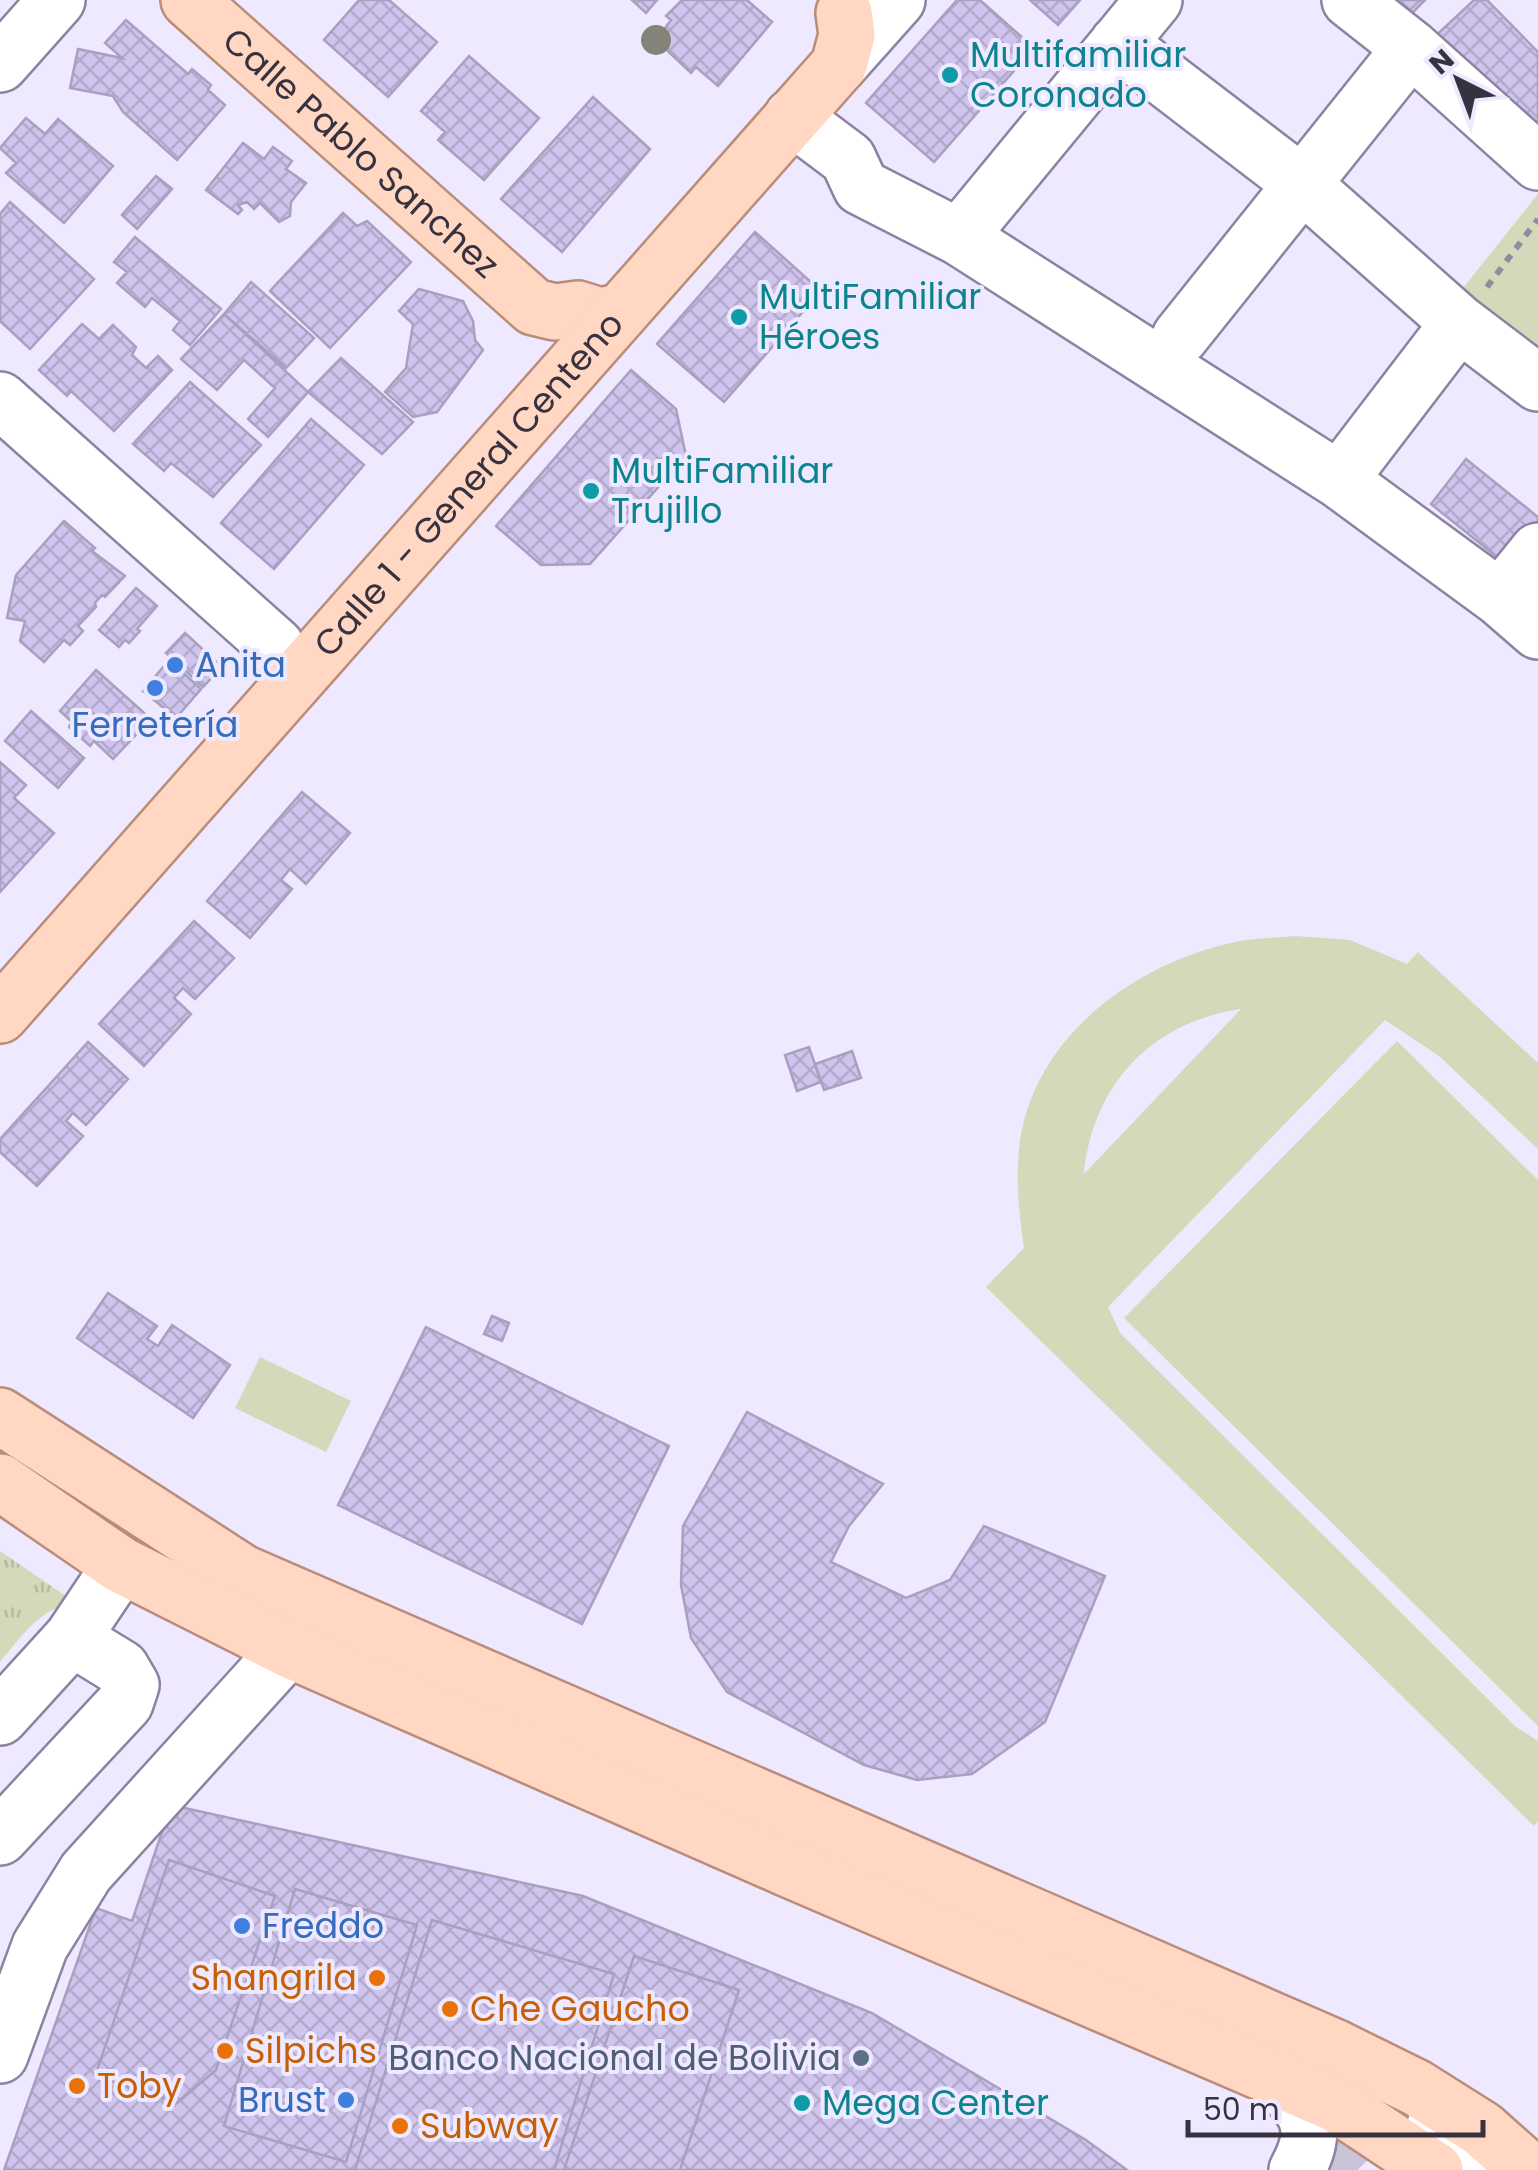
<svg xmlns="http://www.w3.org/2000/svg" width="1538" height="2170" viewBox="0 0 1538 2170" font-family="Poppins,sans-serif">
  <defs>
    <pattern id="grass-tufts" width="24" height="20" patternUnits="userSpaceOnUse" patternTransform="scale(2.5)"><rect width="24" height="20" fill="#d3d9b9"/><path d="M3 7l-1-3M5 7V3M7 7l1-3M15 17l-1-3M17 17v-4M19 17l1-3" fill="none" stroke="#b6bba0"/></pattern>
    <pattern id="building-cross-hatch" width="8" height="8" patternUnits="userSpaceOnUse" patternTransform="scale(2.5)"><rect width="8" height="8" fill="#cfc4ee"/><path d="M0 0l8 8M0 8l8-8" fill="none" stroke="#b2a9cd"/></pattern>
  </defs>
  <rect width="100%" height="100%" fill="#eee9fe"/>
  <!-- grass -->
  <path fill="url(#grass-tufts)" d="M0 1551 76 1603C41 1606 21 1637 0 1662Z"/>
  <!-- green -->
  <path fill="#d3d9b9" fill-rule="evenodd" d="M1538 194V354L1460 292Z
    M1295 936 1350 940 1407 964 1418 952 1538 1063V1149L1439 1056 1385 1020 1108 1307 1120 1333 1516 1727 1538 1741V1821L1534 1826 986 1287 1024 1248C1019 1212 1015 1178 1020 1141 1035 1038 1131 967 1226 944 1248 938 1273 938 1295 936ZM1240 1009V1010L1084 1174C1093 1084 1151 1023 1240 1009Z
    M1397 1041 1538 1180V1726L1124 1318Z
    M260 1357 351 1401 326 1452 235 1408Z"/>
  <!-- building -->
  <path fill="url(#building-cross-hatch)" stroke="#a8a0c0" stroke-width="2.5" d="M359 0H389L437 42 388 97 324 40Z
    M632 0H657L646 13Z
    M682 0H747L772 22 718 86 696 67 691 73 656 40 671 20 666 16Z
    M957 0H980L1034 48 934 162 866 103Z
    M1030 0H1080L1058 25Z
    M1362 0H1425L1394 32Z
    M1474 0H1487L1538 52V120L1521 137 1429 42Z
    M126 20 188 74 192 69 211 85 208 90 225 105 177 160 123 112 113 96 70 88 78 49 122 58 105 43Z
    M469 56 539 118 484 180 438 140 445 132 421 111Z
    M593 97 650 149 562 252 501 199Z
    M26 118 45 134 58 119 113 166 64 223 6 173 16 163 0 148Z
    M243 143 264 159 273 147 292 161 286 169 306 183 291 202 290 216 279 222 260 203 254 209 247 202 238 205 242 210 238 214 206 190Z
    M156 176 172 189 137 229 122 215Z
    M10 202 94 279 30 349 0 321V214Z
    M343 213 357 226 367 221 411 262 330 348 270 291Z
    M755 232 821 291 724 402 657 344Z
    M135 237 221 309 190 345 173 330 180 321 152 298 145 307 117 283 127 272 114 262Z
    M251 282 314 338 286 368 224 314Z
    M419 289 463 301 473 321 475 340 483 350 437 412 413 417 385 392 406 368 413 324 399 311Z
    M224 314 308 392 268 437 248 419 275 388 244 360 217 390 181 359Z
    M82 324 99 339 113 325 136 347 132 355 146 368 158 356 172 370 114 431 71 391 67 396 39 370Z
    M341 358 413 422 382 454 308 392Z
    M631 370 676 409 686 456 590 564 541 565 496 526Z
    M190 382 261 445 213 497 171 463 164 471 133 444Z
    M311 419 364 465 274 569 221 523Z
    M1466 459 1538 517V528L1508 566 1431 504Z
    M64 521 95 548 92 551 125 576 105 597 102 595 95 603 96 607 78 626 83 631 70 645 64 640 44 662 20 641 25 621 7 618 16 575Z
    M136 588 157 606 137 629 140 631 129 643 125 640 119 647 99 630Z
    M185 633 222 667 203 687 166 653Z
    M169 660 201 689 176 718 143 691Z
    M96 670 151 719 113 759 94 741 90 746 69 727 72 722 60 711Z
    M31 711 84 758 58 788 5 741Z
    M0 762 26 785 14 798 54 833 0 892Z
    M302 792 350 833 306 884 290 869 281 880 292 889 250 938 207 901Z
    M194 921 234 958 195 999 183 988 174 998 191 1014 144 1066 99 1024Z
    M88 1042 128 1079 86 1125 73 1113 66 1121 83 1136 37 1186 0 1152V1139Z
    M809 1047 821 1082 797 1091 785 1055Z
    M852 1051 861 1078 824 1090 815 1064Z
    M108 1293 157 1326 147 1339 158 1346 172 1325 230 1365 193 1418 77 1338Z
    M492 1316 509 1323 502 1341 484 1334Z
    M426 1327 669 1446 582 1624 338 1505Z
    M747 1412 883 1484 849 1526 831 1562 906 1598 950 1580 984 1526 1105 1576 1045 1722 972 1774 917 1780 864 1765 727 1692 691 1638 681 1585 683 1526Z
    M171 1805 583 1896 872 2013 1086 2140 1127 2170H4L96 1908 132 1921Z
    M169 1860 275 1896 216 2070 177 2103 95 2076Z
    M295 1889 417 1925 346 2162 224 2126Z
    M432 1920 614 1974 554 2170H355Z
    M634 1956 739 1990 680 2170H564Z"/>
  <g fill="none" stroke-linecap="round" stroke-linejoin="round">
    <!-- minor-tunnel -->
    <path stroke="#c9c4d8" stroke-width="55" stroke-dasharray="55 28" stroke-linecap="butt" d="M1321 2170C1353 2132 1384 2099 1434 2128"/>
    <defs>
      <path id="minor" d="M1350 0 1411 48 1538 162
        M1118 43 1301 183 1459 323 1538 383
        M0 64 57 0
        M839 65 897 0
        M792 117 848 159 861 187 959 237 1339 480 1500 598 1538 631
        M959 237 1154 0
        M1180 337 1411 48
        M0 400 276 646
        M1339 480 1459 323
        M1500 598 1538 551
        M0 1717 72 1638 121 1565
        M0 1837 125 1703 131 1685 121 1668 72 1638
        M0 2055 40 1946 86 1872 288 1649
        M1272 2076C1305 2108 1322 2125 1297 2170
        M1434 2128 1486 2170"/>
      <g id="major">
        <path id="s1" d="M189 0 534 307 555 312 578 309 600 316 620 312"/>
        <path id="s2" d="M0 1015 839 65 847 35 844 13"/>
        <path d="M0 1416 243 1573 1334 2047 1417 2088 1482 2129 1528 2170"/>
        <path d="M0 1482 121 1565 288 1649 784 1867 1336 2104 1435 2170"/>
      </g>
    </defs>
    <!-- minor casing -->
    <use href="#minor" stroke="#8b83a1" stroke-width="60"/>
    <!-- major casing -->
    <use href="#major" stroke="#b98c7b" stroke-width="60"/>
    <!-- path -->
    <path stroke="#918c9d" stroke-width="6" stroke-dasharray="8 8" stroke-linecap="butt" d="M1487 287 1538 219"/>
    <!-- minor -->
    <use href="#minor" stroke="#fff" stroke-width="55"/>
    <!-- major -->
    <use href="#major" stroke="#ffd7c3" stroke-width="55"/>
  </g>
  <!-- trees -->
  <circle fill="#838379" cx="656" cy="40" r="15"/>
  <!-- markers -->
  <g fill="#0f9aa8" stroke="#eee9fe" stroke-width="4">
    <circle cx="950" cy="75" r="10"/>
    <circle cx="739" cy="317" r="10"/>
    <circle cx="591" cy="491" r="10"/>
    <circle cx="802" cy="2103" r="10"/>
  </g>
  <g fill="#3f7fe0" stroke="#eee9fe" stroke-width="4">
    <circle cx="175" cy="665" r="10"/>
    <circle cx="155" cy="688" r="10"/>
    <circle cx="242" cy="1926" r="10"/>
    <circle cx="346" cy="2100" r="10"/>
  </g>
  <g fill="#e8710a" stroke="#eee9fe" stroke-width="4">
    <circle cx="377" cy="1978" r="10"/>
    <circle cx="450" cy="2009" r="10"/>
    <circle cx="225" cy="2051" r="10"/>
    <circle cx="77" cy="2086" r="10"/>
    <circle cx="400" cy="2126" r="10"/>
  </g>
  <circle fill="#5c6f8a" stroke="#eee9fe" stroke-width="4" cx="861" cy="2058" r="10"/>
  <g text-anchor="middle" stroke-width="8" stroke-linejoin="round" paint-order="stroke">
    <!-- culture labels -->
    <g font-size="35" fill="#0d838f" stroke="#eee9fe" text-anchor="start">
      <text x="970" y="67">Multifamiliar<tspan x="970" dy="40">Coronado</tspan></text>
      <text x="759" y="309">MultiFamiliar<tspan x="759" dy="40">Héroes</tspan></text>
      <text x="611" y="483">MultiFamiliar<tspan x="611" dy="40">Trujillo</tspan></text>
      <text x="822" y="2115">Mega Center</text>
    </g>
    <!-- street labels -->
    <g font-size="35" fill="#36323f" stroke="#eee9fe">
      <text dy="12" stroke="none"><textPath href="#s1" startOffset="230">Calle Pablo Sanchez</textPath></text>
      <text dy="12" stroke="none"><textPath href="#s2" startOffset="708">Calle 1 - General Centeno</textPath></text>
    </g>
    <!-- shop labels -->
    <g font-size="35" fill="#366cbe" stroke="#eee9fe" text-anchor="start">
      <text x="195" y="677">Anita</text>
      <text x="155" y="737" text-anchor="middle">Ferretería</text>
      <text x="262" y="1938">Freddo</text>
      <text x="326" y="2112" text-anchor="end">Brust</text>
    </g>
    <!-- food labels -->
    <g font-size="35" fill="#c56008" stroke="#eee9fe" text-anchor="start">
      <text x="357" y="1990" text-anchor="end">Shangrila</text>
      <text x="470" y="2021">Che Gaucho</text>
      <text x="245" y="2063">Silpichs</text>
      <text x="97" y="2098">Toby</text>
      <text x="420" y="2138">Subway</text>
    </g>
    <!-- service labels -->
    <g font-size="35" fill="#4e5e75" stroke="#eee9fe" text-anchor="end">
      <text x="841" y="2070">Banco Nacional de Bolivia</text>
    </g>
  </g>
  <!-- north arrow -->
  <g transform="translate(1458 80) rotate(318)" stroke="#eee9fe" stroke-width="8" paint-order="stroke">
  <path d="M0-8L18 38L0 25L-18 38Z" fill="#36323f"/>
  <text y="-15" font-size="28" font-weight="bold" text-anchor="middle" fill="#36323f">N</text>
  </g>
  <!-- scale -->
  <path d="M1188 2120v15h295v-15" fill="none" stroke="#36323f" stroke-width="5"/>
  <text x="1203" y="2120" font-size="30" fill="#36323f" stroke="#eee9fe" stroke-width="8" paint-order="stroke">50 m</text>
</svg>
